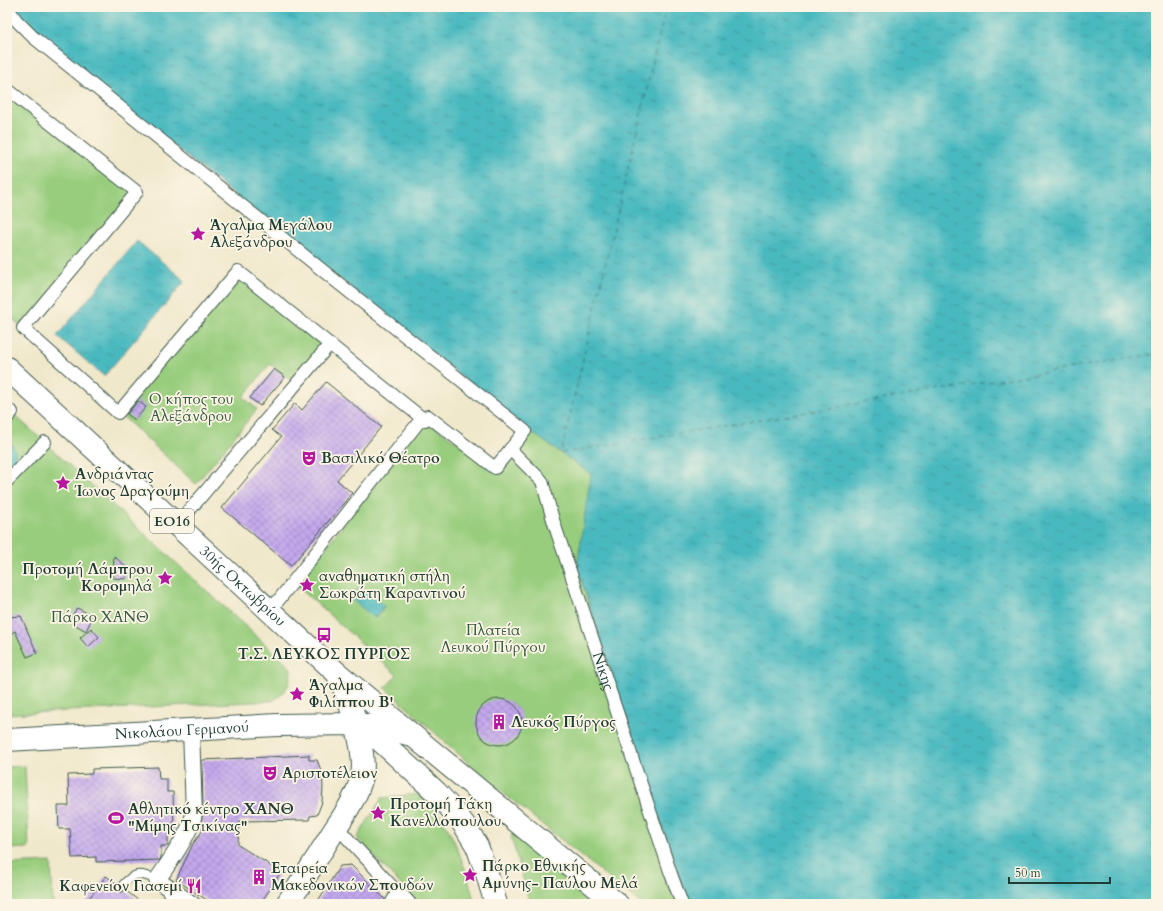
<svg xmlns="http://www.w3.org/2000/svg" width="1163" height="911" viewBox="0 0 1163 911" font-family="Cardo,serif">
  <defs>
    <pattern id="water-ripples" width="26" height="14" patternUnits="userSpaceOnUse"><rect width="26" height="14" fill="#4ab9c0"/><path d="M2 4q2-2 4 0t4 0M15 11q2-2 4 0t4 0" fill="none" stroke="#3d989d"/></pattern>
    <pattern id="building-cross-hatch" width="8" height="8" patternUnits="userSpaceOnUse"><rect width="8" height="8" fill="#c4a9ee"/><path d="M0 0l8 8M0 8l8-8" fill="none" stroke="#9f8bc2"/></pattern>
  </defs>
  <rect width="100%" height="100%" fill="#fcf5e5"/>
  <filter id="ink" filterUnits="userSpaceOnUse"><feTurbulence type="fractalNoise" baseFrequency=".025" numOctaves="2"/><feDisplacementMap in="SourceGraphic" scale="8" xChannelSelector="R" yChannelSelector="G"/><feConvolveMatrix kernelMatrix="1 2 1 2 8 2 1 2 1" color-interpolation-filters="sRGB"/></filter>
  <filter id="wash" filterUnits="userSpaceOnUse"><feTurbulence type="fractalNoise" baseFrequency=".012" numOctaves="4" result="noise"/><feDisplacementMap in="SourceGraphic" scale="16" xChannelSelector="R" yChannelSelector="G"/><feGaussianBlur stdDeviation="0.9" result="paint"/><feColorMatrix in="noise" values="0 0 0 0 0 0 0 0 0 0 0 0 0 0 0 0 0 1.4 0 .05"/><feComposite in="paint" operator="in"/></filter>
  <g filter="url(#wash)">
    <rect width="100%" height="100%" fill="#f0e8cb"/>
    <!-- green -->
    <path fill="#98cd7d" stroke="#5c8558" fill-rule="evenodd" d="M7 89 137 192 23 328 7 314Z
      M238 271 327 343 294 383 270 364 243 397 257 409 196 484 118 412Z
      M7 408 291 668C291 685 287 692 272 701L7 714Z
      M425 420 494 468 527 429 591 474 577 568 688 904H641L491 783 385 688 397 675 296 585ZM360 588 384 607 376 618 351 599Z
      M25 766 29 848 7 849V767Z
      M418 794C424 799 431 804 436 810 457 838 466 871 475 904H419L357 838 382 798Z
      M513 831 591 895 592 899 591 904H530L520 867 511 837Z
      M51 862 53 904H7V864Z"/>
    <!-- water -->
    <path fill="url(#water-ripples)" stroke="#347b7a" d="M10 7H1156V904H688L577 567 591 474 527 429 56 52Z
      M137 241 185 281 104 376 57 336Z
      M7 440C18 449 19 462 7 470Z
      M360 587 384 606 375 618 351 599Z"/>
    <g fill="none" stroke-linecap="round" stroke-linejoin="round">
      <!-- ferry -->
      <path stroke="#2a5c57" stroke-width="1" stroke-dasharray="5 4" stroke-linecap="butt" d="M666 7 561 453 1156 354"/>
    </g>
    <g id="blocks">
      <!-- building -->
      <path fill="url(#building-cross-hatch)" d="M274 369 285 377 260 406 250 398Z
        M326 382 381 427 337 480 352 493 291 566 222 508 281 437 272 430 295 403 302 410Z
        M138 401 146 407 135 420 127 414Z
        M114 556 126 567V579L113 578Z
        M77 608 93 616 86 631 69 621Z
        M21 616 37 653 27 657 15 631 7 636V617Z
        M91 628 99 637 88 647 80 638Z
        M476 722a23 23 0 1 1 46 0a23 23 0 1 1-46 0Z
        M309 755V760H317L322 773 323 787 322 802 317 815 310 816 309 820 239 821 238 845 281 872 260 904H213L176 880 193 844 203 830H202L201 823 203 812 202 760Z
        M158 767 159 779H167V792H173L174 832H168V846H161V857L160 860 96 862V857L72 858 70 829H59L58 806H69L68 775 92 774V769Z
        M351 865 385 899 384 904H316L340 866Z
        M106 876 117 884 116 888 118 891 122 892 125 890 143 904H85Z"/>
    </g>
  </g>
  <g filter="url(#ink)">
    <use href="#blocks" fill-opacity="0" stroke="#3e574b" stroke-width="1"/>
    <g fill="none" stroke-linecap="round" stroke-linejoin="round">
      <defs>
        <path id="service" d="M121 887C133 872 140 872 157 880"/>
        <g id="pedestrian">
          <path d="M7 7 16 20 33 37 342 286 525 431 495 468 428 416 425 420 422 418 238 271 118 413 23 328 137 192 7 89"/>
          <path d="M7 418 12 412"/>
          <path id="s1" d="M510 449 542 481 554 523 671 874 682 904"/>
          <path d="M7 481 45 442"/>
          <path d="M177 525 330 344"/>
          <path d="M270 611 422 418"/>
          <path d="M337 827 399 894"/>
          <path d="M167 904 174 893"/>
        </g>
        <path id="minor" d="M191 730 194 812C193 830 168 864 157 880L192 904
          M393 904 399 894 408 904"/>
        <g id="secondary">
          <path id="s2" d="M7 740 278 725 356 724 369 731 383 743 436 792 455 813 465 826 477 846 487 874 496 904"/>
          <path d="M287 904C302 882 316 860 330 837 342 818 357 798 362 776 367 751 349 696 337 673"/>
        </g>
        <g id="primary">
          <path id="s3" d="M7 368 337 673 617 904"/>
          <path d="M356 724 381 727 407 734"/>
        </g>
      </defs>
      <!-- service casing -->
      <use href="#service" stroke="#3e574b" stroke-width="10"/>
      <!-- pedestrian casing -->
      <use href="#pedestrian" stroke="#3e574b" stroke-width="14"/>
      <!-- minor casing -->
      <use href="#minor" stroke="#3e574b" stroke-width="18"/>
      <!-- secondary casing -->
      <use href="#secondary" stroke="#3e574b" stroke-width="24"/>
      <!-- primary casing -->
      <use href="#primary" stroke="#3e574b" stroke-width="24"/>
      <!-- service -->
      <use href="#service" stroke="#fff" stroke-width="8"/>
      <!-- pedestrian -->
      <use href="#pedestrian" stroke="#fff" stroke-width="12"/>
      <!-- minor -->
      <use href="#minor" stroke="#fff" stroke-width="16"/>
      <!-- secondary -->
      <use href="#secondary" stroke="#fff" stroke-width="22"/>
      <!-- primary -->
      <use href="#primary" stroke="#fff" stroke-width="22"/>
    </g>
  </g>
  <!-- icons -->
  <defs>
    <symbol id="sight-bare" viewBox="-9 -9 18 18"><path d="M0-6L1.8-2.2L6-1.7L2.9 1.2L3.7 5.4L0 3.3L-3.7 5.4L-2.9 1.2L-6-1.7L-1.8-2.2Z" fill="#b5179e" stroke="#fcf5e5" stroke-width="2.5" paint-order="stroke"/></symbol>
    <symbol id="theatre-bare" viewBox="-9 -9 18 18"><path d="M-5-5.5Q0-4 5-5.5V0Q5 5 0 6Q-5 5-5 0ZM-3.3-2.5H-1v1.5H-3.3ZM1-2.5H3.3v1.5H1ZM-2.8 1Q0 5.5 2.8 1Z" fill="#b5179e" stroke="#fcf5e5" stroke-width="2.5" paint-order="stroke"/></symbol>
    <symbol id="bus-bare" viewBox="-9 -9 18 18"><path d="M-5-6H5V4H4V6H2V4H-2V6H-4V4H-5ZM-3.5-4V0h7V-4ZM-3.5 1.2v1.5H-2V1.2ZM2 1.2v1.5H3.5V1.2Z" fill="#b5179e" stroke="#fcf5e5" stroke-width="2.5" paint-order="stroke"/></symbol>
    <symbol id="building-bare" viewBox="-9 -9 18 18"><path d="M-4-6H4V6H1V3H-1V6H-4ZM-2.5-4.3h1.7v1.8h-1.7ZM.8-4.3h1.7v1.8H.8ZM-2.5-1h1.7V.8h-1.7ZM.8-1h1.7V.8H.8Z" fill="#b5179e" stroke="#fcf5e5" stroke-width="2.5" paint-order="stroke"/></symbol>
    <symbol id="stadium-bare" viewBox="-9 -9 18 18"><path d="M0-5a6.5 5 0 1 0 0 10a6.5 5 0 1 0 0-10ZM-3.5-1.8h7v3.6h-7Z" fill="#b5179e" stroke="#fcf5e5" stroke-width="2.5" paint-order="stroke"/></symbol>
    <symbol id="restaurant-bare" viewBox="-9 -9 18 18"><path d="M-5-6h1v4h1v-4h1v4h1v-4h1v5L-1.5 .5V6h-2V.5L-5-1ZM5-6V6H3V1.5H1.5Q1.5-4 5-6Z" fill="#b5179e" stroke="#fcf5e5" stroke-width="2.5" paint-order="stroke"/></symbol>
  </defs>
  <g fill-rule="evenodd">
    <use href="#sight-bare" x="187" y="223" width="22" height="22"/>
    <use href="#theatre-bare" x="298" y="447" width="22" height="22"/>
    <use href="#sight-bare" x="52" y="472" width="22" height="22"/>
    <use href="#sight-bare" x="154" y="567" width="22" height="22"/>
    <use href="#sight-bare" x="296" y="574" width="22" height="22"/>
    <use href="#bus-bare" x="313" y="624" width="22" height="22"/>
    <use href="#sight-bare" x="286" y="683" width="22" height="22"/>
    <use href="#building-bare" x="488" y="711" width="22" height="22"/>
    <use href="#theatre-bare" x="259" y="762" width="22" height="22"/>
    <use href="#sight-bare" x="367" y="802" width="22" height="22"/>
    <use href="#stadium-bare" x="105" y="807" width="22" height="22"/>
    <use href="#sight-bare" x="459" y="864" width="22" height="22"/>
    <use href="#building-bare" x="248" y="866" width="22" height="22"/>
    <use href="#restaurant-bare" x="183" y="875" width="22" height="22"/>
  </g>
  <g text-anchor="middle" stroke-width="3.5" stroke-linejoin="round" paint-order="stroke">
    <!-- shield labels -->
    <rect fill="#fcf5e5" stroke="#617469" stroke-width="1" x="150" y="509" width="44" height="24" rx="3"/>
    <g font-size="14" font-weight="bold" fill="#1f3d34">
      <text x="172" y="526">ΕΟ16</text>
    </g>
    <!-- poi labels -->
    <g font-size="15" font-weight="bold" fill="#1f3d34" stroke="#fcf5e5" text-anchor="start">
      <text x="210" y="230">Άγαλμα Μεγάλου<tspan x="210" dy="17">Αλεξάνδρου</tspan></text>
      <text x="321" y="463">Βασιλικό Θέατρο</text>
      <text x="75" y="479">Ανδριάντας<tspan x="75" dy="17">Ίωνος Δραγούμη</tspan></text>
      <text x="153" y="574" text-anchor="end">Προτομή Λάμπρου<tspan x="153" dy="17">Κορομηλά</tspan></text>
      <text x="319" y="581">αναθηματική στήλη<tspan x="319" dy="17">Σωκράτη Καραντινού</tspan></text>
      <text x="324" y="659" text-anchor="middle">Τ.Σ. ΛΕΥΚΟΣ ΠΥΡΓΟΣ</text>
      <text x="309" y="690">Άγαλμα<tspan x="309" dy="17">Φιλίππου Β'</tspan></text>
      <text x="511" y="727">Λευκός Πύργος</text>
      <text x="282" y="778">Αριστοτέλειον</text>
      <text x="390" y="809">Προτομή Τάκη<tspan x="390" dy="17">Κανελλόπουλου</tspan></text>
      <text x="128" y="814">Αθλητικό κέντρο ΧΑΝΘ<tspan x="128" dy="17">"Μίμης Τσικίνας"</tspan></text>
      <text x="482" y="871">Πάρκο Εθνικής<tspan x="482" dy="17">Αμύνης- Παύλου Μελά</tspan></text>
      <text x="271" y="873">Εταιρεία<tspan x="271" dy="17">Μακεδονικών Σπουδών</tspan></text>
      <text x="182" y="891" text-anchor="end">Καφενείον Γιασεμί</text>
    </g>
    <!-- park labels -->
    <g font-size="15" fill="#375a43" stroke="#fcf5e5">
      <text x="191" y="404">Ο κήπος του<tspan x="191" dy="17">Αλεξάνδρου</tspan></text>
      <text x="100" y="622">Πάρκο ΧΑΝΘ</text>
      <text x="493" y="635">Πλατεία<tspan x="493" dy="17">Λευκού Πύργου</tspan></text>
    </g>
    <!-- street labels -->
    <g font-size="15" fill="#1f3d34" stroke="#fcf5e5">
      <text dy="5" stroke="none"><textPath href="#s3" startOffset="321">30ής Οκτωβρίου</textPath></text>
      <text dy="5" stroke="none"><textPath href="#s1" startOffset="245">Νίκης</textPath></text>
      <text dy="5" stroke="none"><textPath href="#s2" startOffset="175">Νικολάου Γερμανού</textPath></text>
    </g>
  </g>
  <!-- margin -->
  <rect width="1163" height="911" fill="none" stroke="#fcf5e5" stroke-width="24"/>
  <!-- scale -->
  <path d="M1009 877v6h101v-6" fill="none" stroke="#1f3d34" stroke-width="2"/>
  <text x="1015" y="877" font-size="12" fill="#1f3d34" stroke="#fcf5e5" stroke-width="3" paint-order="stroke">50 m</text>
</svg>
